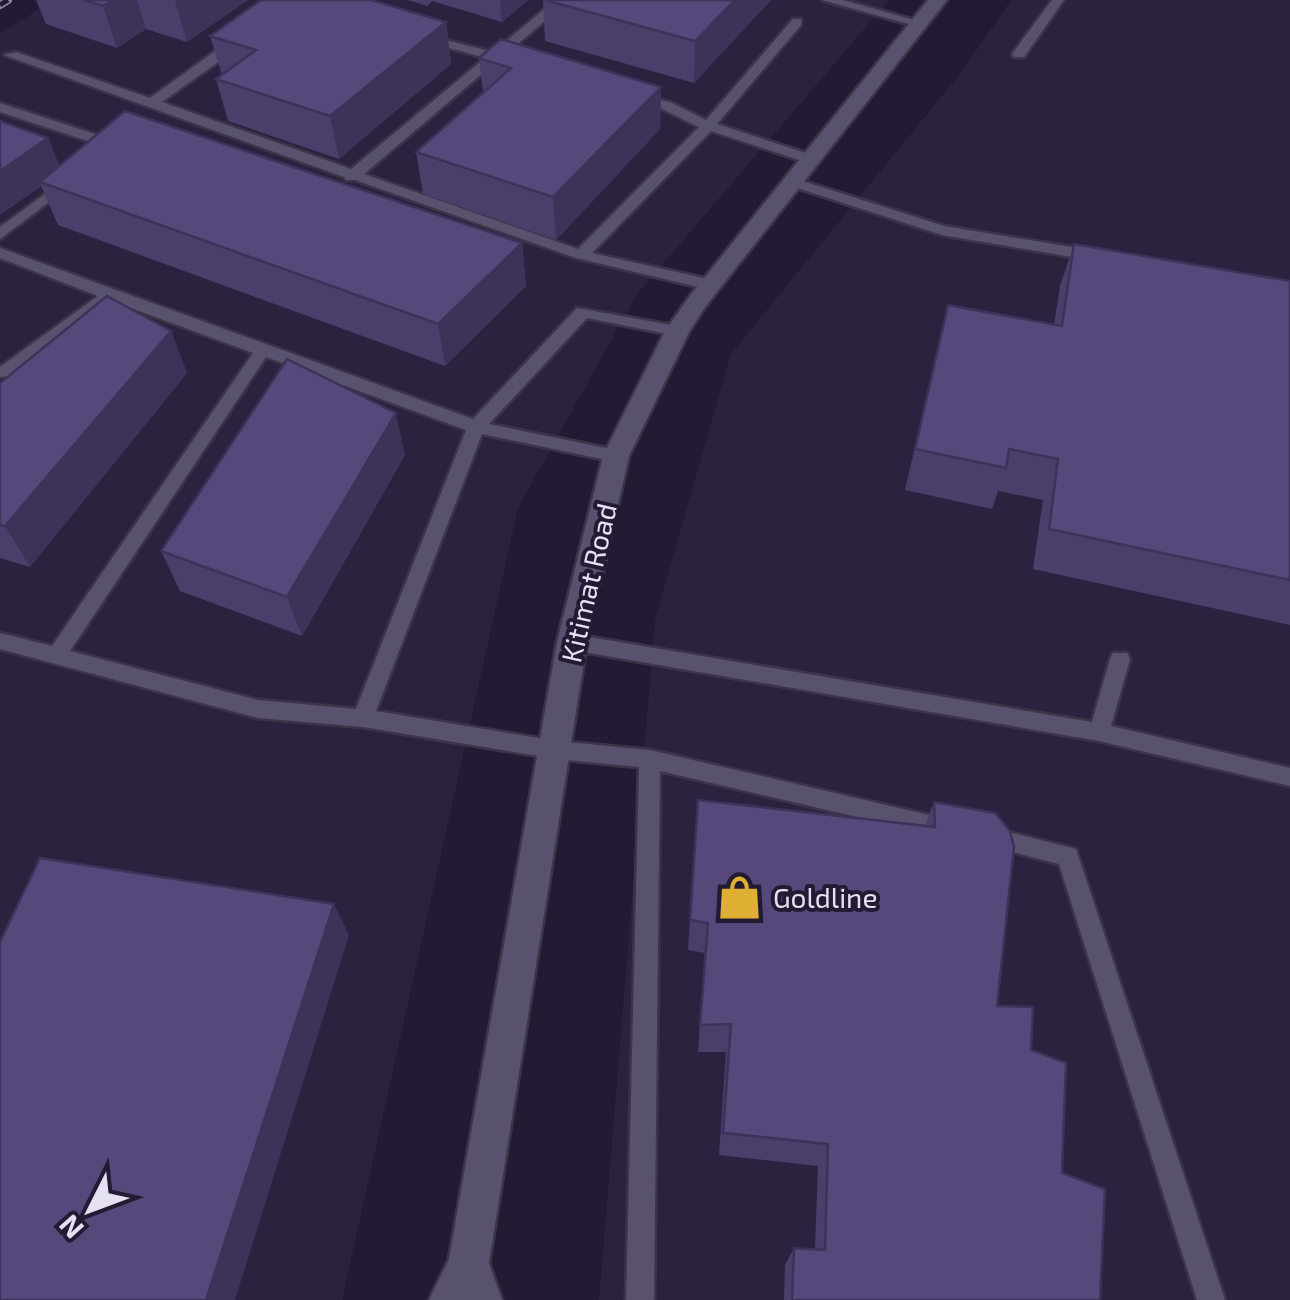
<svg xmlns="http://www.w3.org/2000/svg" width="1290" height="1300" viewBox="0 0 1290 1300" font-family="'Exo 2',sans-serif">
  <rect width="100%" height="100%" fill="#221b33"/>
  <!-- built -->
  <path fill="#2b2240" d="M53 0H889L637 294 518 508 342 1300H0V34Z
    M1011 0H1290V1300H599L655 620 731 354 963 70Z"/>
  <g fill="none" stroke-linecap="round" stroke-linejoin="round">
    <defs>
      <path id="lane" d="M555 0H569L505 55 515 58V64L497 61 364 174 578 249 699 127 660 108 629 99V93L670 102 706 120 793 19H801V25L717 124 815 156V162H805L711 131 592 253 717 281V289L711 290 576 258 355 180H346L344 177 4 55 16 52 150 98 232 39H242V45L162 102 351 169 485 58 418 39V33L493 52Z
        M822 0H843L925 23 919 27Z
        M1052 0H1064L1024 57H1014L1012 54Z
        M0 103 119 142 121 145 109 148 0 112Z
        M68 177 73 178V184L0 239V227Z
        M793 178 944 226 1096 251 1104 256 1096 261 942 235 788 185 786 182Z
        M0 248 473 419 577 308 677 326 685 331 677 336 587 318 489 424 616 450 625 456 616 462 482 434 376 711 556 741 650 750 959 822 962 829 959 836 951 839 660 771 654 1300H626L639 767 556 759 363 727 258 718 0 649V633L52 646 253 353 112 301 10 376 0 377V367L98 296 0 258ZM266 357 466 430 356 709 258 700 70 651Z
        M572 634 1092 722 1110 659 1113 653H1127L1130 659 1111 726 1290 768V786L1099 741 572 650 565 648 562 642 565 636Z
        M989 827 1076 849 1225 1300H1197L1059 864 981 844 978 837 981 830Z"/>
      <path id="street" d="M928 0H947L705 307 689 332 629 456 587 642 489 1263 502 1300H429L449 1259 557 642 603 456 665 331 689 297Z"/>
    </defs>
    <!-- lane casing -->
    <use href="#lane" stroke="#3c354a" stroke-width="5"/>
    <!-- street casing -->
    <use href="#street" stroke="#3c354a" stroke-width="5"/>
    <!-- lane -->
    <use href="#lane" fill="#59526e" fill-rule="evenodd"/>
    <!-- street -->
    <use href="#street" fill="#59526e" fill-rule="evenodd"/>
    <defs>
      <path id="rail" d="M0 5 8 0"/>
    </defs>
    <!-- rail casing -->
    <use href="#rail" stroke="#8d889c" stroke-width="8"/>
    <!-- rail -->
    <use href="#rail" stroke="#221b33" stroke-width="5" stroke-dasharray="16" stroke-linecap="butt"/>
  </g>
  <!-- wall -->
  <path fill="#4b3e6b" d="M36 0H248L187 42 146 29 117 48 46 24Z
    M408 0H528L502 22 432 1 427 6Z
    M543 0H771L694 83 545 41Z
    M446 22 451 64 339 159 228 121 216 79 222 75 210 36Z
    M479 58 661 87 660 129 556 240 423 194 416 152 483 92Z
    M48 138 59 166 522 243 526 286 445 366 58 225 41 186 0 215Z
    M1074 244 1290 281V625L1033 569 1043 500 998 491 992 509 905 490 948 305 1054 325 1060 286Z
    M171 331 187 373 30 567 0 558V383Z
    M405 455 302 636 180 591 161 551Z
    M698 800 925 826 934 802 997 1006 1031 1050 1062 1173 1100 1300H784L785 1265 794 1248 815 1249 818 1166 719 1155 726 1052H698L705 953 688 950Z"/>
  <!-- shaded-wall -->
  <path fill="#3d3257" d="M113 0H137L146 29 117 48 103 6Z
    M176 0H248L187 42 175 1Z
    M500 0H528L502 22Z
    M735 0H771L694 83 695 41Z
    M446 22 451 64 339 159 330 116Z
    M661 87 660 129 556 240 553 197Z
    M48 138 62 171 40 182 41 186 0 215V171Z
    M522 243 526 286 445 366 438 324Z
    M171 331 187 373 30 567 5 526Z
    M396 413 405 455 302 636 287 597Z
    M334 904 349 935 235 1300H206Z"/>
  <!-- building -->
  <path fill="#57487c" stroke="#3d3257" stroke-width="2.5" d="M83 0H113L103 6Z
    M261 0H371L446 22 330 116 216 79 256 50 210 36Z
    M545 0H735L695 41Z
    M501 39 661 87 553 197 416 152 511 68 479 58Z
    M125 111 522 243 438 324 40 182Z
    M0 121 48 138 0 171Z
    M1074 244 1290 281V580L1049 529 1058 459 1009 449 1006 468 915 449 948 305 1062 326Z
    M107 296 171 331 5 526 0 525V383Z
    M287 359 396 413 287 597 161 551Z
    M698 800 935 827 934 802 995 813 1010 831 1014 847 997 1006 1033 1007 1031 1050 1066 1063 1062 1173 1105 1189 1100 1300H792L794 1248 825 1250 828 1144 723 1133 731 1024 700 1025 708 923 690 920Z
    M40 858 334 904 206 1300H0V942Z"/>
  <!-- icons -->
  <defs>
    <symbol id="shop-bare" viewBox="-9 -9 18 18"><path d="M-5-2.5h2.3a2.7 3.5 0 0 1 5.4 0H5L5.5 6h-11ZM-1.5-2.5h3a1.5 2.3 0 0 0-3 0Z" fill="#e0b034" stroke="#221b33" stroke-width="2.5" paint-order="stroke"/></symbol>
  </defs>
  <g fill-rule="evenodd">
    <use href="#shop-bare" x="708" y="866" width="63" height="63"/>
  </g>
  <g text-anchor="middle" stroke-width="8" stroke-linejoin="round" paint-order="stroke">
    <!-- street labels -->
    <g font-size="28" fill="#e5e1f2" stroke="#221b33">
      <text transform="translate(589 583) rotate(-77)" y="10">Kitimat Road</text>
    </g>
    <!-- poi labels -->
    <g font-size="28" fill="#e5e1f2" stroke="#221b33" text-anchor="start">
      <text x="773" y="908">Goldline</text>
    </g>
  </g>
  <!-- north arrow -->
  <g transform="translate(90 1210) rotate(228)" stroke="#221b33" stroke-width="8" paint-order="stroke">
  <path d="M0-8L18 38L0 25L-18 38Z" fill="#e5e1f2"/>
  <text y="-15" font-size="28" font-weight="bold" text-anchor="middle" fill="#e5e1f2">N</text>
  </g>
</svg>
